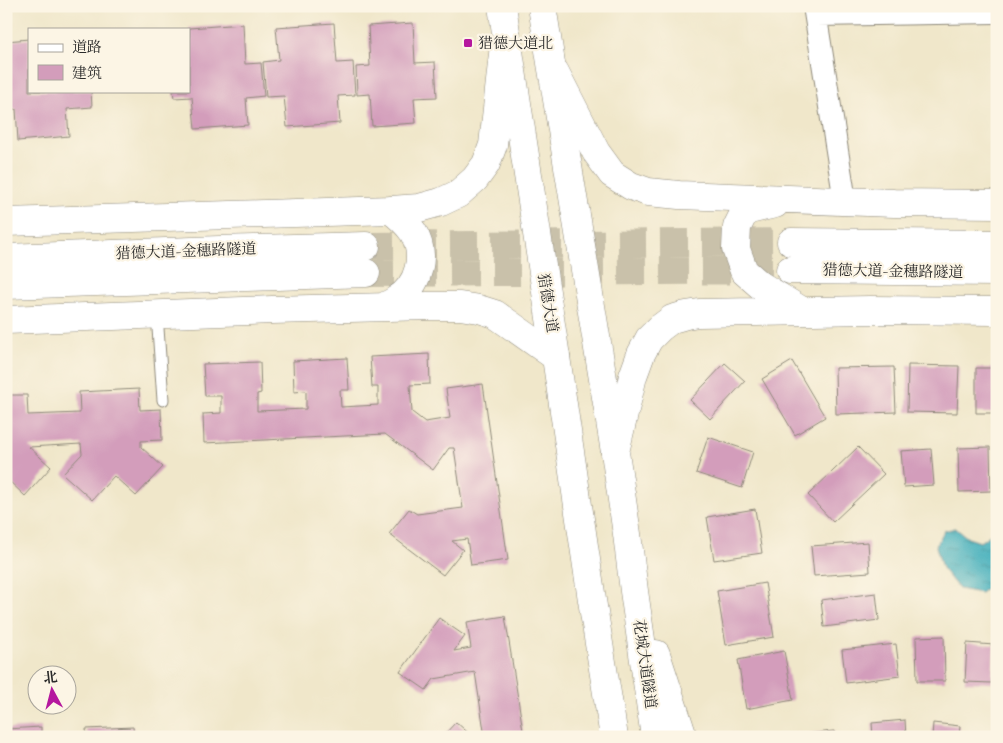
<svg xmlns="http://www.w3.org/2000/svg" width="1003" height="743" viewBox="0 0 1003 743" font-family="'Libre Bodoni','Noto Serif SC',serif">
  <defs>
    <pattern id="water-ripples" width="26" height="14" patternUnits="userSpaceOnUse" patternTransform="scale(1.25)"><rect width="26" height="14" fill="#3faebb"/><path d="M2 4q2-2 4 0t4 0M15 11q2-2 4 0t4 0" fill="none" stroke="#358e98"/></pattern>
  </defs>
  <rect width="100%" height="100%" fill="#fcf5e5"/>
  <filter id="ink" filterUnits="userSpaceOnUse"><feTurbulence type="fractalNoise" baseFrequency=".02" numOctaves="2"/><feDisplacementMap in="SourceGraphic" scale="10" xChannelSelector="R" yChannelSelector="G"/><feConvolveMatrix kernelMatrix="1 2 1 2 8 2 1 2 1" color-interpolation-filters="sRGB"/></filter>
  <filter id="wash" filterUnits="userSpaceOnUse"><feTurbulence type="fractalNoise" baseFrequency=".0096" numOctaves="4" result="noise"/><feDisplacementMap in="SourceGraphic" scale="20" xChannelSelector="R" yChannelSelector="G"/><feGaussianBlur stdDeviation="1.12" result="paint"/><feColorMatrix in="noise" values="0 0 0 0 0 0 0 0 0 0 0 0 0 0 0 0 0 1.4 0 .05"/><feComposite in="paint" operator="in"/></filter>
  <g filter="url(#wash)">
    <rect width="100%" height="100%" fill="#f0e7ca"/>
    <!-- water -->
    <path fill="url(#water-ripples)" stroke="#356c73" d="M955 528 968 538 980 542 997 530V573L995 581 981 593 959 589 942 568 936 546 944 531Z"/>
    <g id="blocks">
      <!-- building -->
      <path fill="#d39dbb" d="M334 23 337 63 353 62 355 95 338 96 340 123 287 127 284 96 266 97 263 62 279 60 276 27Z
        M413 23 415 63 435 62 437 97 414 98 416 123 372 126 370 94 357 95 356 67 370 66 368 26Z
        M243 24 245 64 261 63 264 96 246 98 248 125 195 129 192 97 174 98 173 91H189V28Z
        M29 39V91H91L92 107 67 109 69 136 18 141 16 109 6 110V75H9L6 41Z
        M429 354 430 384 410 385 412 412 425 422 450 418 446 389 483 384 508 560 471 565 467 539 452 541 463 550 443 575 389 534 409 509 417 514 463 508 454 448H449L433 470 385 434 204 443 203 414 221 413V396H205L203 364 260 362 261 393 257 394V411L306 409V391L294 392 293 361 347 358 349 390H340L341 407 378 405V387H372L370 357Z
        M792 361 825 417 795 435 762 379Z
        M725 363 745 381 710 419 690 400Z
        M908 365 959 366 957 413 907 412Z
        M894 367 896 412 836 414 835 368Z
        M976 368H997V413H976Z
        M139 389 140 410 161 409 162 440 141 441V447L163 467 136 496 114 476 92 500 63 474 82 454 81 444 29 447 51 467 25 496 6 478V395H27L28 415 80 413 79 392Z
        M708 437 753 452 742 488 696 473Z
        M858 447 884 474 833 522 808 495Z
        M990 447 991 491 959 492 958 448Z
        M931 449 934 485 904 487 901 451Z
        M755 509 762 553 714 560 707 517Z
        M868 542 870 572 814 576 811 546Z
        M765 583 774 637 726 645 717 591Z
        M876 593 879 620 824 627 821 600Z
        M505 616 524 737H485L475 672 434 679 426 690 400 672 439 618 465 636 454 651 471 648 467 622Z
        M944 636 945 681H917L916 637Z
        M967 643 994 645 992 683 965 682Z
        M896 644 900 676 846 683 842 650Z
        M784 651 793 700 746 709 738 660Z
        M905 720 906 737H873L872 723Z
        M456 722 473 737H442Z
        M933 723 960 726 959 737H932Z
        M41 727V737H6V729Z
        M133 727 134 737H87L86 729Z
        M834 731 835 737H806V734Z"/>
    </g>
  </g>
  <g filter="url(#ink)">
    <use href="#blocks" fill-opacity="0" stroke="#8e897a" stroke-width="1"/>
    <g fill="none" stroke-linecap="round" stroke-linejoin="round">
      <!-- secondary-tunnel -->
      <path stroke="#c9c1aa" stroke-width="28" stroke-dasharray="28 14" stroke-linecap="butt" d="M366 246 791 242
        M366 273 790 270"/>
      <defs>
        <path id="service" d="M157 314 163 400"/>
        <path id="minor" d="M814 6 845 201
          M816 15 997 12"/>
        <path id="secondary" d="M555 72 596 152 612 174 631 186 648 192 679 195 894 203 997 204
          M775 204 745 211 737 227 736 249 744 271 760 285 802 311
          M6 222 391 210 419 208 441 202 458 194 475 179 486 164 493 145 504 45
          M791 242 997 244
          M6 258 219 250 366 246
          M790 270 997 272
          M6 285 366 273
          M383 307C387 305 392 303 396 300 419 286 427 255 413 232 407 223 400 217 391 210
          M6 320 272 310 428 306H460L479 309 495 314 556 357
          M615 452 633 376 641 354 649 339 660 328 672 319 686 315 699 313 870 310 997 311"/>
        <path id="trunk" d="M502 6 556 357 592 600 614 737
          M542 6 551 63 615 452 627 534 634 591 655 737
          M656 654 683 737"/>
      </defs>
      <!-- service casing -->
      <use href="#service" stroke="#8e897a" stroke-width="13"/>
      <!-- minor casing -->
      <use href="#minor" stroke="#8e897a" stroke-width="24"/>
      <!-- secondary casing -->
      <use href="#secondary" stroke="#8e897a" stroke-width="29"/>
      <!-- trunk casing -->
      <use href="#trunk" stroke="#8e897a" stroke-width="29"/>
      <!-- service -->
      <use href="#service" stroke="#fff" stroke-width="11"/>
      <!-- minor -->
      <use href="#minor" stroke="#fff" stroke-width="22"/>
      <!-- secondary -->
      <use href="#secondary" stroke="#fff" stroke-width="28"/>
      <!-- trunk -->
      <use href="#trunk" stroke="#fff" stroke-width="28"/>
    </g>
  </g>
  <!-- markers -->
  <rect fill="#b5179e" stroke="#fcf5e5" stroke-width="2" x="463" y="38" width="10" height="10" rx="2.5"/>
  <g text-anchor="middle" stroke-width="4.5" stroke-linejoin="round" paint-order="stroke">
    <!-- poi labels -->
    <g font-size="15" fill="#2b2b2b" stroke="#fcf5e5" text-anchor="start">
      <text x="478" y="48">猎德大道北</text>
    </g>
    <!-- street labels -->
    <g font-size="15" fill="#2b2b2b" stroke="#fcf5e5">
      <text transform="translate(186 251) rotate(-2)" y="5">猎德大道-金穗路隧道</text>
      <text transform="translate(893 271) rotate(1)" y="5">猎德大道-金穗路隧道</text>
      <text transform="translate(548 303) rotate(81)" y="5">猎德大道</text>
      <text transform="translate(645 664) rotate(82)" y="5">花城大道隧道</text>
    </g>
  </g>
  <!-- margin -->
  <rect width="1003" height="743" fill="none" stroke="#fcf5e5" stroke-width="25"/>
  <!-- legend -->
  <rect x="28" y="28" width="162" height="65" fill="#fcf5e5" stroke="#a8a49b"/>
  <rect x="38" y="44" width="25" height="8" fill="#ffffff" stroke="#a8a49b"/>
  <text x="72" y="52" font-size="15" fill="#2b2b2b">道路</text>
  <rect x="38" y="65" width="25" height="15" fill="#d39dbb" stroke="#a8a49b"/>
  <text x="72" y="78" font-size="15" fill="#2b2b2b">建筑</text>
  <!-- north arrow -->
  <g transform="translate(52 690) rotate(353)"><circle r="24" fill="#fcf5e5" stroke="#a8a49b"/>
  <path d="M0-4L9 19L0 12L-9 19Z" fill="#b5179e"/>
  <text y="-8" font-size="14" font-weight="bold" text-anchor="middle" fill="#2b2b2b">北</text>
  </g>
</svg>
